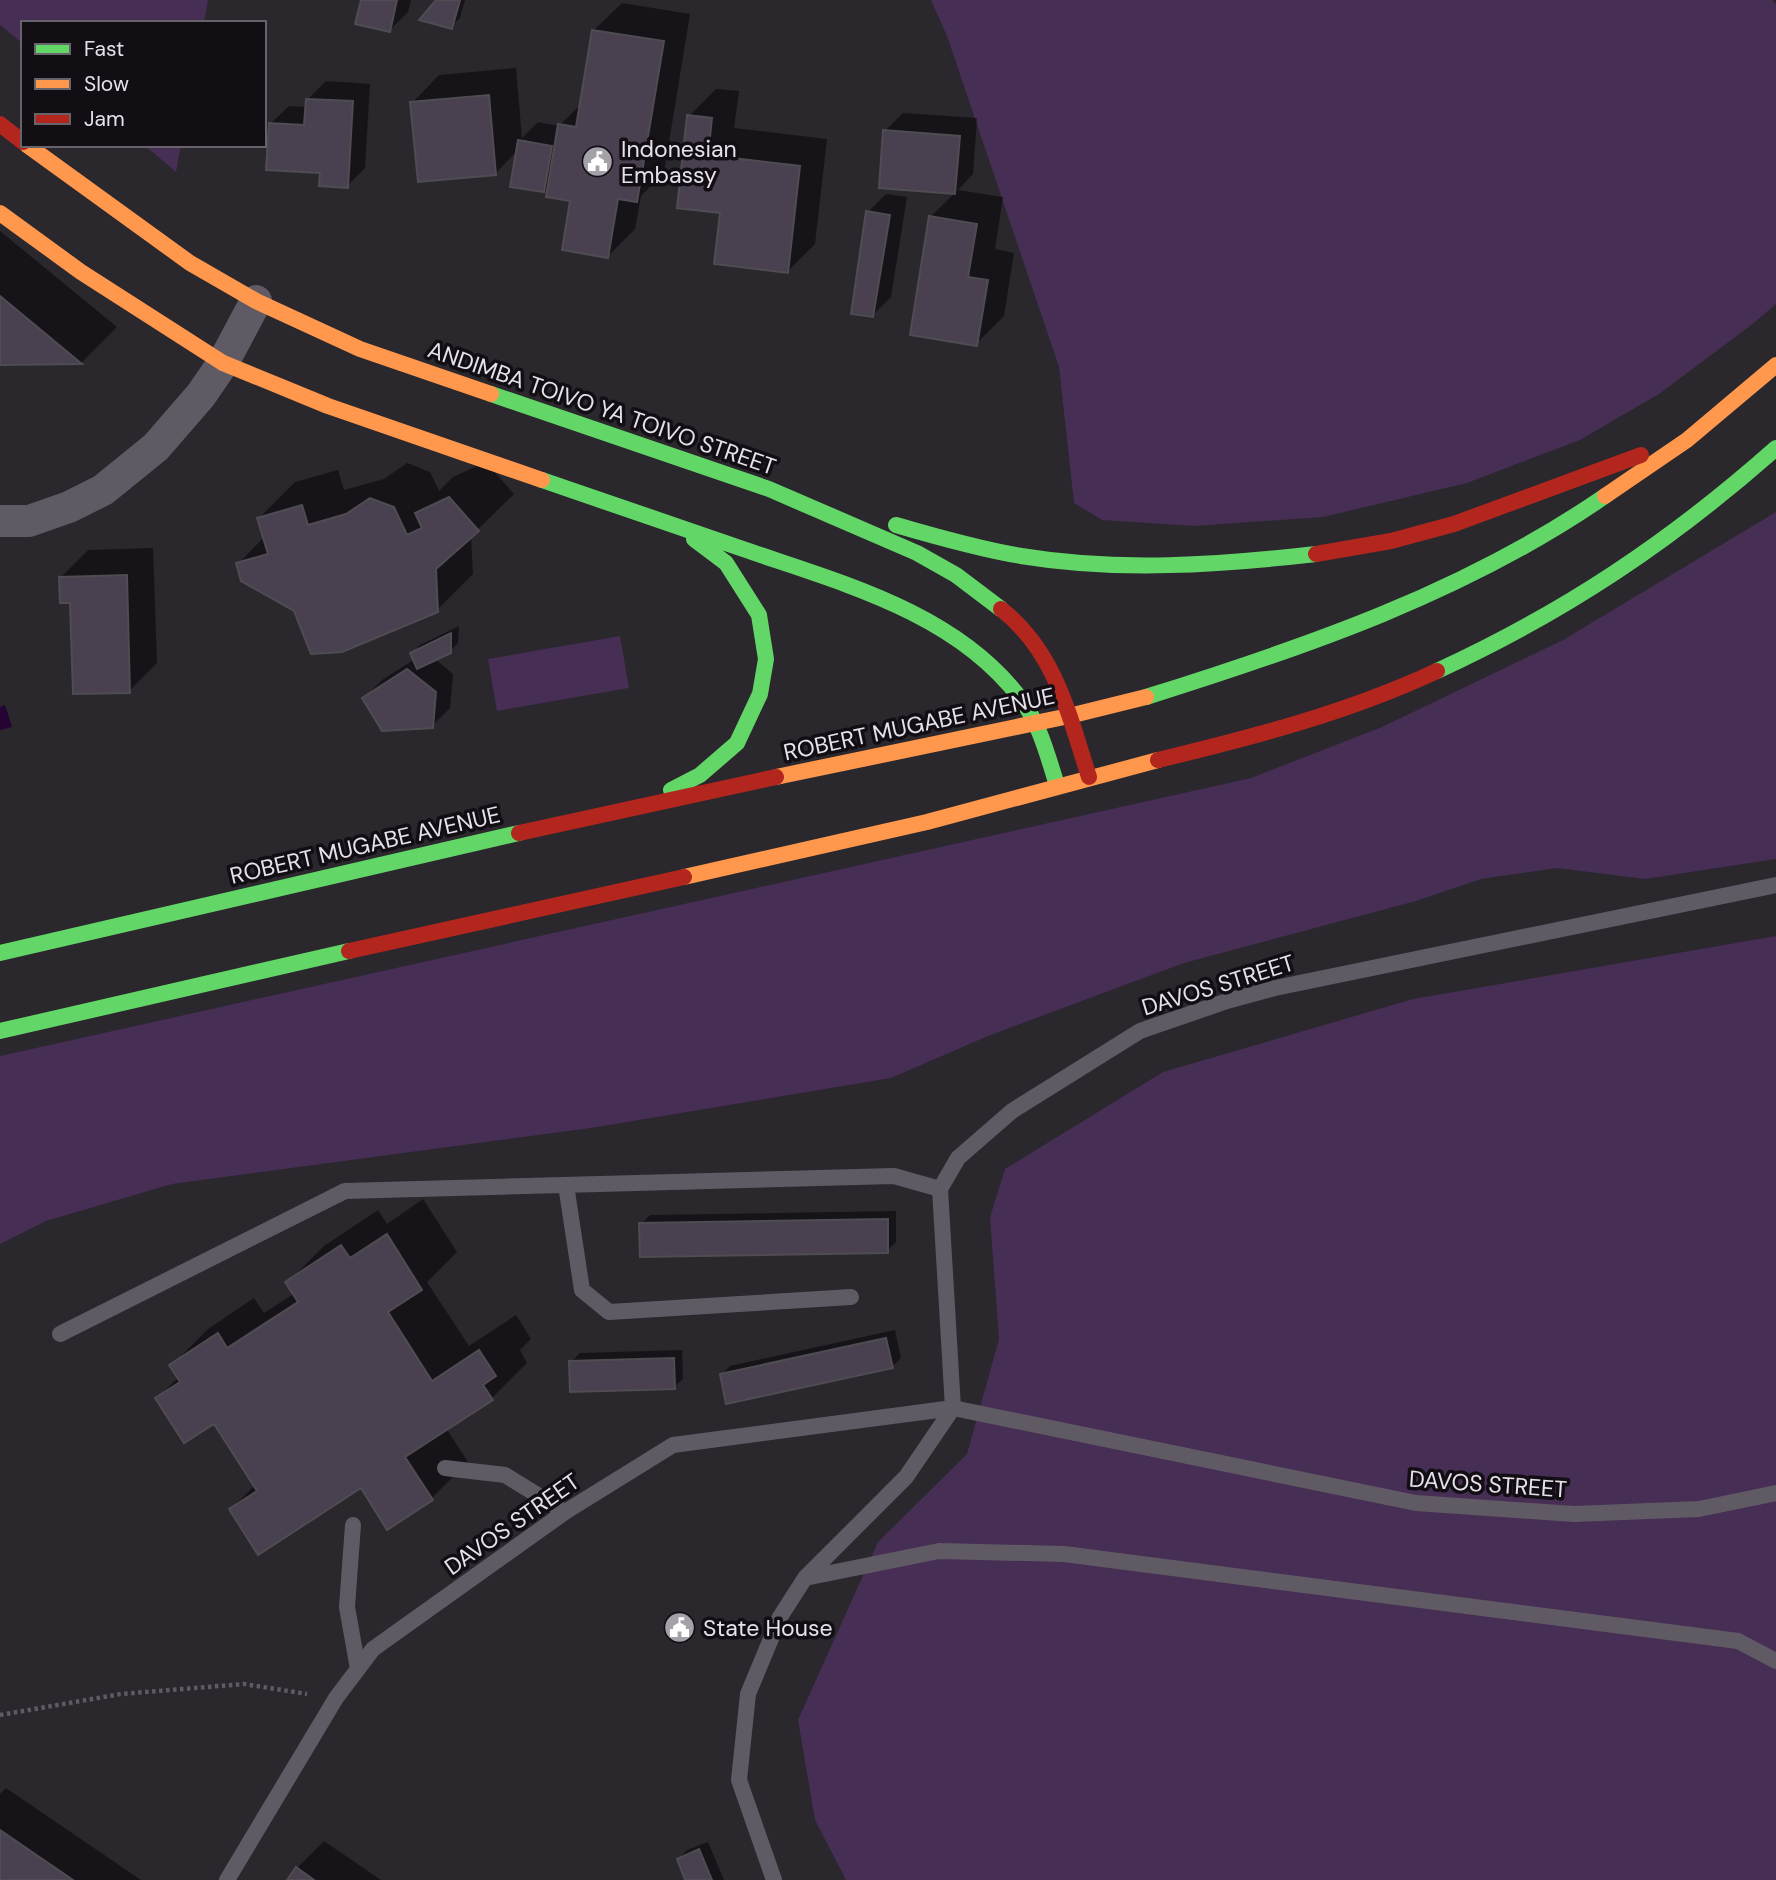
<svg xmlns="http://www.w3.org/2000/svg" width="1776" height="1880" viewBox="0 0 1776 1880" font-family="'DM Sans',sans-serif">
  <rect width="100%" height="100%" fill="#2a272d"/>
  <!-- green -->
  <path fill="#462e54" d="M0 0H208L204 23H23V44L0 25Z
    M931 0H1772L1776 4V304L1750 326 1659 394 1580 440 1467 483 1323 517 1194 526 1102 520 1074 503 1059 367 947 36Z
    M144 145H181L176 172Z
    M1776 512V859L1645 879 1557 868 1481 879 1416 901 1184 963 988 1036 891 1078 591 1128 172 1184 46 1221 0 1244V1056L1251 778 1382 727 1563 640Z
    M620 636 629 688 497 711 488 659Z
    M1776 936V1880H846L815 1820 798 1720 878 1542 967 1454 999 1339 990 1217 1005 1169 1163 1072 1413 999Z"/>
  <!-- water -->
  <path fill="#250434" d="M5 705 12 727 0 730V707Z"/>
  <!-- shadow -->
  <path fill="#0007" d="M362 0H411L408 12 390 30Z
    M438 0H465L460 18 451 27Z
    M622 3 690 14 664 173 641 196 635 229 608 256 572 199 550 184 544 191 518 150 496 173 412 103 439 75 516 68 522 138 538 122 559 126 582 103 594 30Z
    M326 81 370 84 365 168 347 186 322 172 270 124 289 106 307 107 308 99Z
    M716 89 739 91 734 128 827 139 815 244 788 271 722 211 689 116Z
    M903 113 977 118 973 174 958 190 1003 197 995 249 1014 253 1004 316 976 344 930 217 955 193 885 131Z
    M886 194 907 197 891 297 873 315 868 212Z
    M0 231 117 327 82 362 0 364Z
    M486 462 514 494 471 536 473 574 437 610H296L238 564 264 537 259 518 295 482 338 470 344 490 384 479 407 463 430 472 439 491 453 477Z
    M153 548 157 663 129 691 71 601 61 577 88 550Z
    M459 626 458 643 449 652 435 659 453 674 450 708 432 726 364 698 382 680 415 659 412 653 420 645Z
    M423 1199 457 1252 427 1282 469 1346 516 1315 531 1339 520 1350 527 1363 491 1399 446 1428 468 1462 432 1498 361 1486 231 1509 255 1485 214 1422 157 1398 179 1377 172 1365 208 1329 254 1298 264 1313 295 1293 288 1282 324 1246 378 1210 387 1224Z
    M896 1211V1242L887 1251 641 1224 650 1215Z
    M895 1330 901 1358 892 1367 721 1375 730 1366Z
    M682 1350 683 1379 674 1387 571 1362 580 1353Z
    M6 1788 141 1880H0V1794Z
    M324 1841 381 1880H289L297 1868Z
    M708 1842 724 1880H687L679 1859 687 1850Z"/>
  <!-- building -->
  <path fill="#4a4150" stroke="#4f4c52" stroke-width="2" d="M361 0H397L390 32 355 24Z
    M436 0H460L452 29 419 20Z
    M592 30 664 41 637 202 618 199 608 258 562 250 570 201 546 197 558 124 576 127Z
    M489 95 496 175 418 182 410 102Z
    M306 99 353 101 348 188 319 186 320 173 266 170 269 123 304 125Z
    M687 115 712 118 708 155 800 166 788 273 714 264 720 213 677 208Z
    M883 130 960 136 955 194 879 188Z
    M518 140 552 146 544 192 510 187Z
    M866 211 890 215 873 317 851 314Z
    M929 216 977 224 968 277 988 280 977 346 910 335Z
    M0 296 82 364 0 365Z
    M449 497 479 531 436 569 438 612 342 652 311 654 294 611 241 581 236 563 268 554 257 518 302 505 308 525 346 514 370 498 394 507 407 535 422 528 415 513Z
    M127 575 130 693 73 694 70 603H60L59 577Z
    M451 633V653L417 669 410 653Z
    M407 669 436 692 433 728 382 731 362 698Z
    M888 1219V1253L640 1257 639 1223Z
    M387 1234 422 1290 388 1312 432 1381 479 1350 496 1376 483 1385 493 1400 405 1457 433 1500 387 1530 361 1488 258 1555 229 1509 257 1491 214 1424 184 1443 155 1398 180 1382 169 1365 218 1333 227 1348 298 1302 285 1282 341 1245 350 1258Z
    M886 1338 893 1368 726 1404 720 1374Z
    M674 1358 675 1389 570 1392 569 1361Z
    M0 1830 73 1880H0Z
    M699 1849 712 1880H685L677 1859Z
    M296 1867 314 1880H287Z"/>
  <g fill="none" stroke-linecap="round" stroke-linejoin="round">
    <!-- path -->
    <path stroke="#605b63" stroke-width="4.5" stroke-dasharray="3.5 3.5" stroke-linecap="butt" d="M0 1715 121 1694 244 1684 307 1694"/>
    <!-- lane -->
    <path stroke="#605a65" stroke-width="16" d="M566 1185 582 1290 609 1312 851 1297
      M60 1334 345 1191 894 1176 940 1189
      M445 1468 505 1475 565 1512
      M353 1525 347 1607 358 1669
      M805 1578 939 1551 1064 1554 1738 1641 1776 1661
      M227 1880 336 1698 373 1649 565 1512 673 1445 953 1408 1416 1503 1574 1514 1699 1509 1776 1493
      M774 1880 739 1780 748 1694 780 1617 805 1578 906 1477 953 1408 940 1189 958 1158 1012 1111 1140 1031 1227 1001 1275 988 1776 885"/>
    <!-- street -->
    <path stroke="#605a65" stroke-width="32" d="M0 521H29L69 507 103 490 156 447 201 395 223 363 256 301"/>
    <!-- fast -->
    <path stroke="#63d668" stroke-width="16" d="M491 394 769 489 917 553 956 575 1001 609
      M542 480C609 503 676 526 743 549 841 583 955 612 1020 698 1040 724 1047 754 1057 785
      M896 525C937 537 979 549 1021 556 1118 572 1220 565 1316 554
      M1437 671C1565 612 1670 542 1776 448
      M1146 697C1306 647 1466 592 1605 496
      M671 790 700 775 737 743 760 694 766 659 759 615 726 563 694 539
      M0 953 519 833
      M0 1031 349 951"/>
    <!-- slow -->
    <path stroke="#ff974d" stroke-width="16" d="M27 145 190 263 256 301 360 349 491 394
      M0 213 81 272 223 363 328 406 542 480
      M1605 496 1687 440 1776 365
      M776 777 1069 716 1146 697
      M684 877 927 822 1158 760"/>
    <!-- jam -->
    <path stroke="#b3261e" stroke-width="16" d="M0 124 23 142
      M1316 554 1391 541 1454 524 1641 455
      M1001 609C1055 651 1069 715 1089 777
      M1158 760C1253 737 1347 713 1437 671
      M519 833 776 777
      M349 951 684 877"/>
  </g>
  <!-- icons -->
  <defs>
    <symbol id="civic-disc" viewBox="-11 -11 22 22"><circle r="9.5" fill="#a5a1a8" stroke="#120e14"/><path d="M-.6-6.5H3V-4.5H.6V-3L4-1V1h2V6H-6V1h2V-1L-.6-3ZM-1.2 2.5V6h2.4V2.5Z" fill="#fff"/></symbol>
  </defs>
  <g fill-rule="evenodd">
    <use href="#civic-disc" x="580" y="144" width="35" height="35"/>
    <use href="#civic-disc" x="662" y="1610" width="35" height="35"/>
  </g>
  <g text-anchor="middle" stroke-width="7" stroke-linejoin="round" paint-order="stroke">
    <!-- poi labels -->
    <g font-size="23" fill="#e7e2ea" stroke="#120e14" text-anchor="start">
      <text x="621" y="157">Indonesian<tspan x="621" dy="26">Embassy</tspan></text>
      <text x="703" y="1636">State House</text>
    </g>
    <!-- street labels -->
    <g font-size="23" fill="#e7e2ea" stroke="#120e14">
      <text transform="translate(602 408) rotate(19)" y="8">ANDIMBA TOIVO YA TOIVO STREET</text>
      <text transform="translate(919 724) rotate(-12)" y="8">ROBERT MUGABE AVENUE</text>
      <text transform="translate(365 845) rotate(-13)" y="8">ROBERT MUGABE AVENUE</text>
      <text transform="translate(1218 985) rotate(-17)" y="8">DAVOS STREET</text>
      <text transform="translate(1488 1484) rotate(4)" y="8">DAVOS STREET</text>
      <text transform="translate(512 1524) rotate(-35)" y="8">DAVOS STREET</text>
    </g>
  </g>
  <!-- legend -->
  <rect x="21" y="21" width="245" height="126" fill="#120e14" stroke="#67636a" stroke-width="2"/>
  <rect x="35" y="44" width="35" height="10" fill="#63d668" stroke="#67636a" stroke-width="2"/>
  <text x="84" y="56" font-size="21" fill="#e7e2ea">Fast</text>
  <rect x="35" y="79" width="35" height="10" fill="#ff974d" stroke="#67636a" stroke-width="2"/>
  <text x="84" y="91" font-size="21" fill="#e7e2ea">Slow</text>
  <rect x="35" y="114" width="35" height="10" fill="#b3261e" stroke="#67636a" stroke-width="2"/>
  <text x="84" y="126" font-size="21" fill="#e7e2ea">Jam</text>
</svg>
